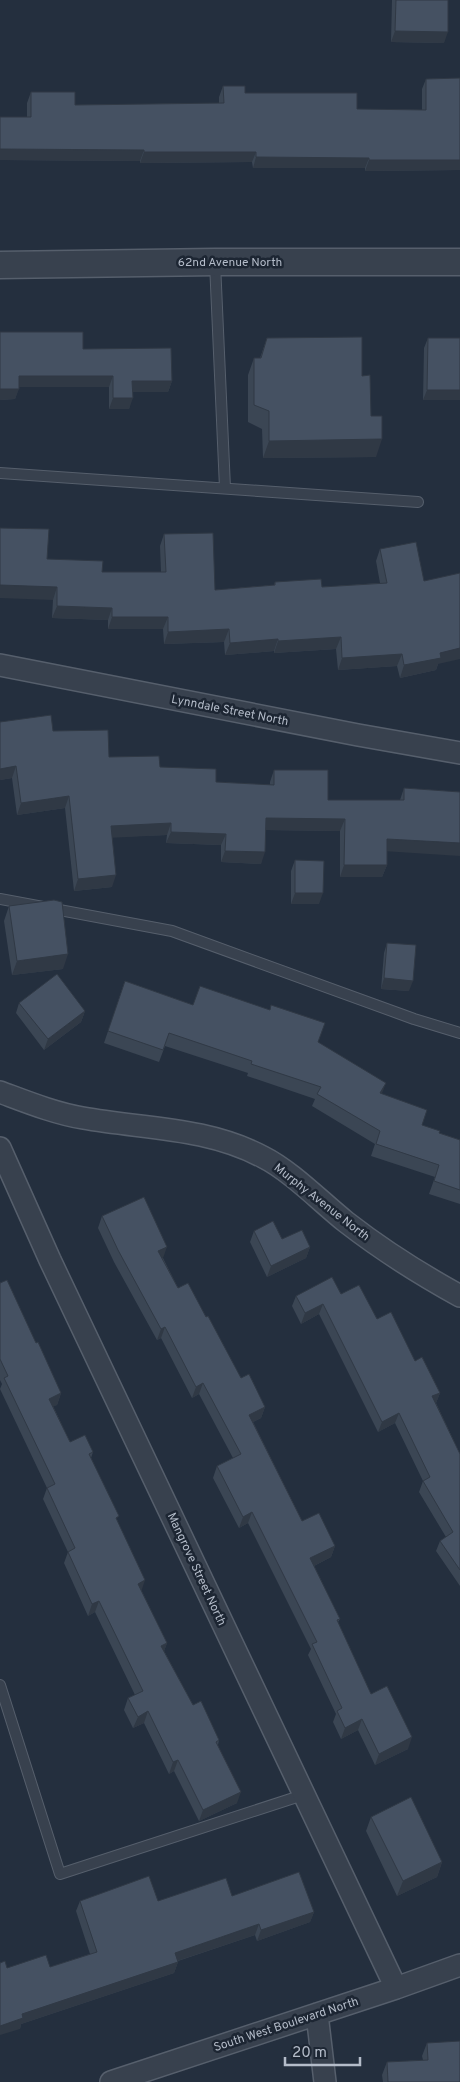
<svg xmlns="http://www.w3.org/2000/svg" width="460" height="2082" viewBox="0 0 460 2082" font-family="Overpass,sans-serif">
  <rect width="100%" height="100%" fill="#242f3e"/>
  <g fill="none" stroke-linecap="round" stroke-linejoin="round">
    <defs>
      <path id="service" d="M215 263 225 488
        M0 473 418 502
        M0 899 172 931 414 1019 460 1033
        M0 1685 60 1874 303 1795"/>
      <path id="minor" d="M0 665 358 735 460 753
        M0 1092C27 1102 54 1113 83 1118 144 1129 206 1127 263 1157 291 1171 321 1202 346 1222 382 1250 420 1274 460 1296
        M0 1148 50 1260 396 1988
        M317 2014 325 2082
        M111 2082 396 1988 460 1965"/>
      <path id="tertiary" d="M0 265 215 262H460"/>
    </defs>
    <!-- service casing -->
    <use href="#service" stroke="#565f6c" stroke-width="12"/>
    <!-- minor casing -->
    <use href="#minor" stroke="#565f6c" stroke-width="24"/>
    <!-- tertiary casing -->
    <use href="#tertiary" stroke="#565f6c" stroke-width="29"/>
    <!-- service -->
    <use href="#service" stroke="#38414e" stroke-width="10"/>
    <!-- minor -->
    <use href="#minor" stroke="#38414e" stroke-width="21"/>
    <!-- tertiary -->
    <use href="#tertiary" stroke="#38414e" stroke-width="26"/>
  </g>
  <!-- wall -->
  <path fill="#3b4654" d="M392 0H448L444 43 391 42Z
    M460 78V170L365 171V168H253L252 162 140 163V161L0 160V117H27V103L31 92 75 105 219 103V97L223 86 245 93 357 109 422 110V89L426 79Z
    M0 332 83 349 172 381 168 392H133L129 409H109V387H19L15 399 0 400Z
    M267 338 362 376 371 416 376 457 263 458 262 429 248 422V375L254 358H260Z
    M428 338 460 400H423L424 348Z
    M164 534 215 590 274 585 275 582 322 587 380 583 376 561 380 549 438 664 436 670 400 678 397 666 338 670 336 649 274 653V651L225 655 224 642 164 644 163 629H108V620L52 618 53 600 47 559 102 572H161L160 546Z
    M53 731 109 757 160 767 216 782 270 785V782L274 770 328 800H400L404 788 460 792 387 851V865L382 877H340V831L266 830 261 864 221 862V845L166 843 167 835 112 837V887L74 891 65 808 17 815 12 778 0 780Z
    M295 860 319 904H291V871Z
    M9 906 63 969 12 975 4 921Z
    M387 943 409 991 381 989 384 953Z
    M125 981 193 1005 318 1042 382 1094 422 1125 439 1133 460 1140V1204L429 1194 435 1177 371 1156 375 1144 312 1106 315 1099 247 1076 248 1073 165 1046 159 1062 104 1043Z
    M19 1003 85 1011 81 1022 44 1050 16 1013Z
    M102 1216 163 1258 178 1288 206 1317 241 1378 265 1407 261 1418 253 1422 302 1521 335 1546 331 1557 314 1566 340 1619 338 1622 371 1694 408 1749 375 1765 358 1730 341 1739 333 1722 336 1714 308 1655 311 1649 248 1523 239 1528 213 1478 217 1466 233 1458 199 1394 192 1398 161 1338 157 1340 114 1262 98 1228Z
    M254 1231 310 1247 306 1258 267 1277 250 1242Z
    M0 1283 36 1343 61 1393 57 1405 53 1406 70 1442 93 1452 91 1458 117 1520 141 1590 167 1643 164 1651 193 1705 219 1740 218 1745 237 1803 199 1821 174 1771 169 1774 144 1723 133 1728 124 1710 128 1698 135 1695 95 1612 88 1616 64 1563 68 1552 43 1499 47 1488 0 1389 2 1384 0 1380Z
    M341 1294 377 1319 415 1361 440 1393 436 1403 460 1454V1586L436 1551 440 1541 446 1537 419 1492 423 1481 395 1423 378 1432 319 1314 301 1324 292 1306 296 1296Z
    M371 1817 442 1862 437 1877 397 1896 366 1831Z
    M232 1896 314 1912 310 1922 257 1941 255 1935 178 1961V1962L174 1973 21 2024 20 2029 7 1968 50 1967 90 1954 76 1911 80 1901H158Z
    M427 2043 460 2082H383L382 2075 387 2062 423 2060 422 2056Z"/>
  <!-- shaded-wall -->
  <path fill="#303945" d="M395 31 448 32 444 43 391 42Z
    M0 149 144 150 140 161 0 160Z
    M144 152H256L252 162 140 163Z
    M256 157 369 158 365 168H253Z
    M369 160H460V170L365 171Z
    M19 376H113L109 387H15Z
    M132 381H172L168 392H129Z
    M0 389H19L15 399 0 400Z
    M427 390H460V400H423Z
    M113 398H133L129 409H109Z
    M382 439 376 457 263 458 269 441Z
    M0 585 57 587 53 600 0 598Z
    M57 606 112 608 108 620 52 618Z
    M112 617H168L163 629H108Z
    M229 629 224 642 164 644 168 632Z
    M341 637 336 649 274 653 278 641Z
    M278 639 274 651 225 655 230 643Z
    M460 648V659L438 664 436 670 400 678 404 665 440 653Z
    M402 654 397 666 338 670 342 658Z
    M16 766 12 778 0 780V769Z
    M69 796 65 808 17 815 21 803Z
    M266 818 345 819 340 831 262 830Z
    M171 823 167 835 107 838 111 826Z
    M171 832 226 834 221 845 166 843Z
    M387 839 460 843V856L383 851Z
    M225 851 265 852 261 864 221 862Z
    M344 865H387L382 877H340Z
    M116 875 112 887 74 891 78 879Z
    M295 893H323L319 904H291Z
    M68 954 63 969 12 975 17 961Z
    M384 978 413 981 409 991 381 989Z
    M85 1011 81 1022 44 1050 48 1039Z
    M386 1083 381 1096 380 1093Z
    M167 1247 163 1258 154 1262 158 1251Z
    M310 1247 306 1258 267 1277 271 1266Z
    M323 1304 319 1314 301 1324 305 1313Z
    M165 1327 161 1338 157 1340 161 1329Z
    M203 1383 199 1394 192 1398 196 1387Z
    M61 1393 57 1405 45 1410 49 1399Z
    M440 1393 436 1403 428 1407 432 1396Z
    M265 1407 261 1418 245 1426 249 1415Z
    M399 1413 395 1423 378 1432 382 1422Z
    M252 1512 248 1523 239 1528 243 1517Z
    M335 1546 331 1557 306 1570 310 1558Z
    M145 1580 141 1592 138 1584Z
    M99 1601 95 1612 88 1616 92 1604Z
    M167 1643 163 1654 161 1646Z
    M148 1711 144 1723 133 1728 138 1717Z
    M362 1719 358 1730 341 1739 345 1728Z
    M412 1737 408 1749 375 1765 379 1754Z
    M178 1760 174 1771 169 1774 173 1762Z
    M241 1792 237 1803 199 1821 203 1810Z
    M442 1862 437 1877 397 1896 403 1881Z
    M314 1912 310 1922 257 1941 261 1930Z
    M259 1924 255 1935 171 1963 175 1953Z
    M178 1962 174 1973 21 2024 20 2029 0 2035V2026L22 2014Z"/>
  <!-- building -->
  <path fill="#455162" stroke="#303945" d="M396 0H448V32L395 31Z
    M460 78V160H369V158L256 157V152H144V150L0 149V117H31V92H75V105L224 103 223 86H245V93H357V109L426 110V79Z
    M0 332H83V349L171 348 172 381H132L133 398H113V376H19V389H0Z
    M362 337V376L370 375 371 416H382V439L269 441V411L254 405V358H261L267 338Z
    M428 338H460V390H427Z
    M0 528 49 529 47 559 103 561 102 572H166L164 534 213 533 215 590 275 585V582L321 579 322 587 387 583 380 549 416 542 424 581 460 573V648L440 653 441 658 404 665 402 654 342 658 341 637 278 641V639L230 643 229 629 168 632V617H112V608L57 606V587L0 585Z
    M51 715 53 731 108 730 109 757 159 756 160 767 216 769V782L274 785V770H328V800H404V788L460 792V843L387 839V865H344L345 819 266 818 265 852 225 851 226 834 171 832V823L111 826 116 875 78 879 69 796 21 803 16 766 0 769V722Z
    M295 860 324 861 323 893H295Z
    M54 900 62 902 68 954 17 961 9 906Z
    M387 943 416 945 413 981 384 978Z
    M57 974 85 1011 48 1039 19 1003Z
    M125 981 193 1005 200 986 270 1010 271 1005 325 1023 318 1042 386 1083 380 1093 427 1110 422 1125 440 1131 439 1133 460 1140V1190L434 1181 439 1165 376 1144 380 1131 317 1094 321 1087 251 1064 252 1061 169 1033 163 1050 108 1031Z
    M144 1197 167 1247 158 1251 178 1288 188 1283 206 1317 208 1316 241 1378 249 1374 265 1407 249 1415 302 1521 319 1513 335 1546 310 1558 340 1619 337 1620 371 1694 387 1686 412 1737 379 1754 362 1719 345 1728 337 1711 342 1708 312 1644 317 1642 252 1512 243 1517 217 1466 241 1454 203 1383 196 1387 165 1327 161 1329 118 1250 102 1216Z
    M273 1221 282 1239 302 1230 310 1247 271 1266 254 1231Z
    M332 1277 341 1294 359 1285 377 1319 391 1312 415 1361 422 1357 440 1393 432 1396 460 1454V1570L440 1541 453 1532 423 1481 430 1477 399 1413 382 1422 323 1304 305 1313 296 1296Z
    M7 1280 36 1343 38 1342 61 1393 49 1399 70 1442 85 1435 93 1452 89 1454 119 1516 116 1518 145 1580 138 1584 167 1643 161 1646 193 1705 201 1701 219 1740 216 1742 241 1792 203 1810 178 1760 173 1762 148 1711 138 1717 128 1698 143 1691 99 1601 92 1604 68 1552 75 1548 47 1488 55 1484 4 1378 8 1376 0 1359V1283Z
    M411 1797 442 1862 403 1881 371 1817Z
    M299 1872 314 1912 261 1930 259 1924 175 1953 178 1962 22 2014 23 2018 0 2026V1963L5 1961 7 1968 46 1955 50 1967 97 1952 80 1901 149 1876 158 1901 226 1878 232 1896Z
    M460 2041V2082H388L387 2062 428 2060 427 2043Z"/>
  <g text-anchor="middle" stroke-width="5" stroke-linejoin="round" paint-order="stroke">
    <!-- street labels -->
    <g font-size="12" fill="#b4bcc9" stroke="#1d2633">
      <text x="230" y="266">62nd Avenue North</text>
      <text transform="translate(230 710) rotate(11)" y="4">Lynndale Street North</text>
      <text transform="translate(322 1202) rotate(38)" y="4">Murphy Avenue North</text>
      <text transform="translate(197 1569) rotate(65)" y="4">Mangrove Street North</text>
      <text transform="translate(286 2024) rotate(-18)" y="4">South West Boulevard North</text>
    </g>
  </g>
  <!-- scale -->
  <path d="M285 2057v8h75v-8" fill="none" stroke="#b4bcc9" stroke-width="2.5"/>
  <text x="292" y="2057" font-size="15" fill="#b4bcc9" stroke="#1d2633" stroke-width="4" paint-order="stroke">20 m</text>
</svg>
